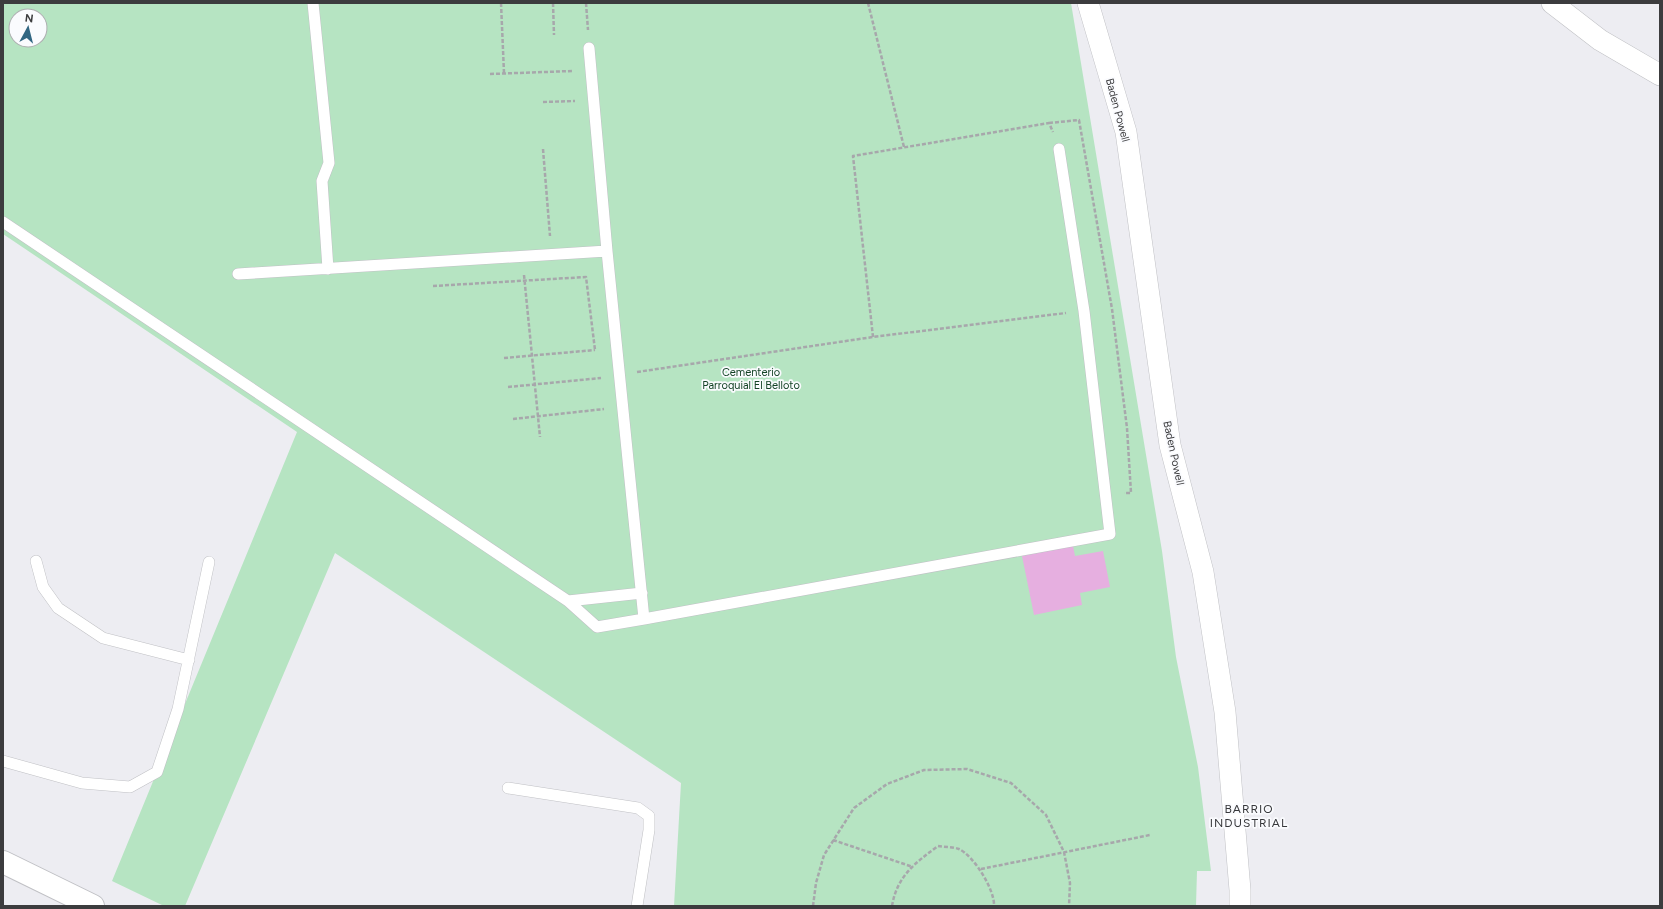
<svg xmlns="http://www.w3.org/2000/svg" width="1663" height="909" viewBox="0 0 1663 909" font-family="Figtree,sans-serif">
  <rect width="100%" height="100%" fill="#ededf2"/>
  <!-- green -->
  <path fill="#b6e4c2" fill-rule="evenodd" d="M3 3H1071L1162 551 1176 657 1198 767 1211 871H1197L1196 906H674L681 783 335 553 185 906H164L112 881 297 432 3 234ZM16 16H40V40H16Z"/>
  <!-- building -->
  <path fill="#e6afe0" d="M1073 546 1075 556 1103 551 1110 587 1080 593 1082 605 1034 615 1022 556Z"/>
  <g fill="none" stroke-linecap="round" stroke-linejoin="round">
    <defs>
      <path id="lane" d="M313 3 329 163 322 181 328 269
        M3 222 568 601 642 593
        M607 251 644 619 1110 534 1084 311 1059 149
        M238 274 607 251 589 48
        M36 561 43 587 58 608 103 638 189 660
        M568 601 597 627 644 619
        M3 761 82 783 130 787 157 772 178 709 209 562
        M508 788 638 808 649 816V830L637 906"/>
      <path id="street" d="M1088 3 1126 132 1170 445 1203 572 1225 712 1240 890V906
        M1552 3 1600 40 1660 75"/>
      <path id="secondary" d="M3 862 93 906"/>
    </defs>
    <!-- lane casing -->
    <use href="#lane" stroke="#c0c1c5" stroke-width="12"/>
    <!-- street casing -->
    <use href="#street" stroke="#c0c1c5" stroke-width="22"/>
    <!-- secondary casing -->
    <use href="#secondary" stroke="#c0c1c5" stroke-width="24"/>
    <!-- path -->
    <path stroke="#a7a7ab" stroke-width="2.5" stroke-dasharray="4 2" stroke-linecap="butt" d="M501 3 504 73
      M553 3 554 35
      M586 3 588 30
      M868 3 904 147
      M490 74 572 71
      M543 102 575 101
      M1049 123 1079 120 1112 309 1127 428 1131 493H1124
      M543 149 550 236
      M524 275 540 437
      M433 286 586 277 595 350
      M873 337 853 156 1049 123 1053 132
      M504 358 595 350
      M637 372 873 337 1066 313
      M508 387 601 378
      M513 419 604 409
      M833 840 913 867
      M981 869 1150 835
      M813 906 816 883 824 855 854 808 887 784 924 770 967 769 1011 783 1046 815 1064 852 1070 883 1069 906
      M892 906C897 876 915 863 938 846 944 847 954 847 959 849 974 856 995 890 994 906"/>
    <!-- lane -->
    <use href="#lane" stroke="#fff" stroke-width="11"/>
    <!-- street -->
    <use href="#street" stroke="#fff" stroke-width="21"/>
    <!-- secondary -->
    <use href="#secondary" stroke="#fff" stroke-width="22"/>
  </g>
  <g text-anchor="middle" stroke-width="3.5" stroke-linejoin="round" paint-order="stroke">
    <!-- street labels -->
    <g font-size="11" fill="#3c3c3e" stroke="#fafbfe">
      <text transform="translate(1118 110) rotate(75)" y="4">Baden Powell</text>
      <text transform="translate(1174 453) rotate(78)" y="4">Baden Powell</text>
    </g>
    <!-- park labels -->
    <g font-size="11" fill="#144326" stroke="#fafbfe">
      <text x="751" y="376">Cementerio<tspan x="751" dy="13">Parroquial El Belloto</tspan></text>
    </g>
    <!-- neighbourhood labels -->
    <g font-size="12" letter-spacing="1" fill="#38393c" stroke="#fafbfe">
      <text x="1249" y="813">BARRIO<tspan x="1249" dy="14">INDUSTRIAL</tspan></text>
    </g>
  </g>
  <!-- border -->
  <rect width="1663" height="909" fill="none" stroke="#3c3c3e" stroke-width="8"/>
  <!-- north arrow -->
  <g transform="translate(28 28) rotate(7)"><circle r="19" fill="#fafbfe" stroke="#aeafb1"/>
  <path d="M0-3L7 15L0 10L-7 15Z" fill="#316682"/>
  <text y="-6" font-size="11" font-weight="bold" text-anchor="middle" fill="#3c3c3e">N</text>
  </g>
</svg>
